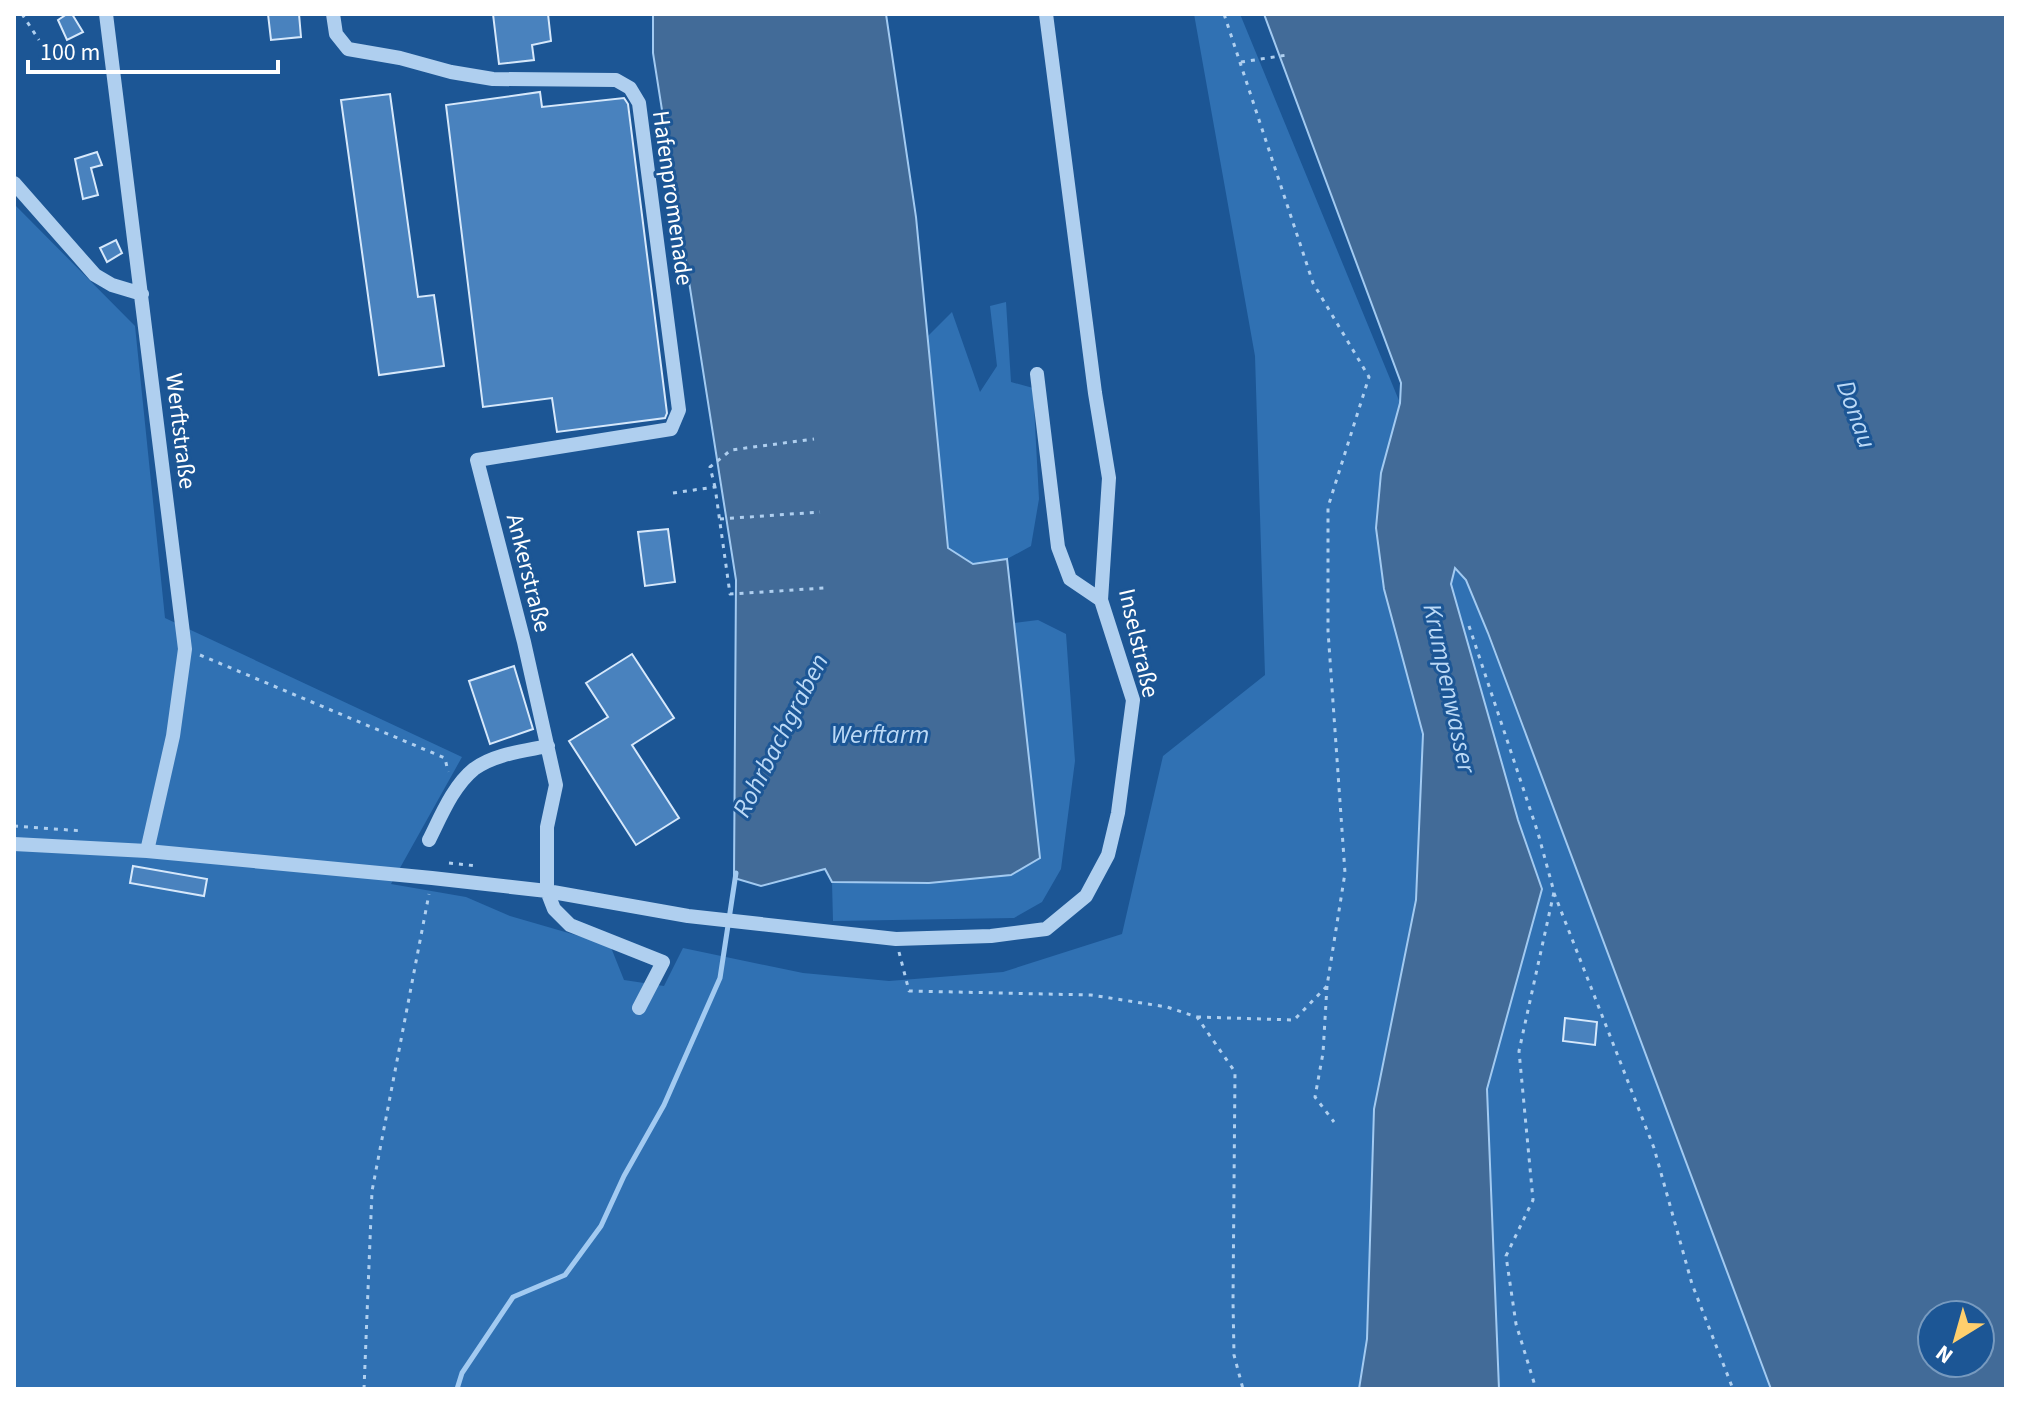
<svg xmlns="http://www.w3.org/2000/svg" width="2020" height="1403" viewBox="0 0 2020 1403" font-family="'Source Sans 3',sans-serif">
  <rect width="100%" height="100%" fill="#1c5695"/>
  <!-- green -->
  <path fill="#3071b3" d="M1194 14H1240L1400 403 1381 473 1385 591 1423 734 1416 900 1374 1109 1367 1339 1359 1389H14V204L135 326 165 618 462 757 391 884 466 897 510 916 610 945 624 980 664 986 683 948 803 973 889 981 1003 972 1122 934 1163 756 1265 675 1255 356Z
    M1006 302 1011 382 1033 388 1039 499 1031 546 1007 559 973 564 948 548 928 336 952 312 980 392 997 366 990 306Z
    M1454 567 1466 580 1488 633 1771 1389H1499L1487 1089 1542 889 1518 820 1451 584Z
    M1038 620 1066 634 1075 761 1061 869 1042 902 1014 918 833 921 832 882 929 883 1011 875 1040 858 1014 623Z"/>
  <!-- water -->
  <path fill="#426b98" stroke="#a2caf1" stroke-width="2" fill-rule="evenodd" d="M653 14H886L916 217 948 548 973 564 1007 559 1040 858 1011 875 929 883 832 882 825 869 761 886 734 878 736 580 653 53Z
    M1264 14H2006V1389H1771L1488 633 1466 580 1455 568 1451 584 1518 820 1542 889 1487 1089 1499 1389H1359L1367 1339 1374 1109 1416 900 1423 734 1384 589 1376 528 1381 473 1400 403 1401 383ZM1932 1315H1980V1363H1932Z"/>
  <g fill="none" stroke-linecap="round" stroke-linejoin="round">
    <!-- stream -->
    <path stroke="#a2caf1" stroke-width="5" d="M457 1389 462 1373 513 1297 565 1275 601 1226 624 1176 664 1105 720 978 736 873"/>
  </g>
  <!-- building -->
  <path fill="#4982be" stroke="#d6e8fb" stroke-width="2" d="M67 14H72L83 32 67 40 58 20Z
    M268 14H299L301 37 271 40Z
    M493 14H548L551 41 532 45 534 60 499 64Z
    M540 92 542 107 624 98 628 104 667 413 665 418 557 432 552 398 483 407 446 105Z
    M390 94 418 297 434 295 444 366 379 375 341 100Z
    M97 152 102 165 91 168 98 195 83 199 75 159Z
    M116 240 122 253 107 262 100 248Z
    M668 529 675 582 645 586 638 532Z
    M632 654 674 718 632 745 679 818 636 845 569 741 608 717 586 683Z
    M514 666 533 729 490 744 469 681Z
    M133 866 207 879 204 896 130 883Z
    M1565 1018 1597 1022 1595 1045 1563 1041Z"/>
  <g fill="none" stroke-linecap="round" stroke-linejoin="round">
    <!-- path -->
    <path stroke="#afcfef" stroke-width="3" stroke-dasharray="4 6" stroke-linecap="butt" d="M22 14 39 40
      M1241 62 1287 55
      M715 487 710 467 731 450 814 439
      M673 493 715 487 730 594 825 588
      M720 519 820 512
      M1469 626 1538 833 1554 892 1519 1051 1533 1200 1506 1256 1516 1324 1536 1389
      M200 655 445 758 448 772
      M14 826 83 831
      M449 863 477 866
      M1554 893 1654 1148 1692 1284 1733 1389
      M899 952 909 991 1091 995 1167 1007 1197 1017 1235 1072 1233 1301 1234 1355 1243 1389
      M1327 986 1323 1053 1315 1097 1334 1122
      M1197 1017 1294 1020 1327 986 1345 873 1328 631V507L1369 377 1313 283 1224 14
      M364 1389 372 1191 429 894"/>
    <!-- minor -->
    <path stroke="#afcfef" stroke-width="14" d="M106 14 185 649 173 736 147 851
      M333 14 336 34 348 49 400 58 451 72 493 79 616 80 630 88 639 103 679 410 671 429 477 460 524 642 556 785 547 827V891L554 909 570 925 663 962 639 1008
      M14 183 95 275 112 285 142 294
      M1037 374 1058 547 1070 579 1101 600
      M429 840C441 816 453 786 474 769 494 754 524 751 548 746
      M14 844 147 851 432 878 547 891 688 916 896 939 991 936 1046 929 1086 896 1108 855 1118 813 1133 700 1101 600 1109 478 1095 393 1046 14"/>
  </g>
  <g text-anchor="middle" stroke-width="6" stroke-linejoin="round" paint-order="stroke">
    <!-- street labels -->
    <g font-size="24" fill="#fff" stroke="#1c5695">
      <text transform="translate(673 198) rotate(82)" y="8">Hafenpromenade</text>
      <text transform="translate(181 431) rotate(83)" y="8">Werftstraße</text>
      <text transform="translate(529 573) rotate(76)" y="8">Ankerstraße</text>
      <text transform="translate(1139 643) rotate(77)" y="8">Inselstraße</text>
    </g>
    <!-- water labels -->
    <g font-size="26" font-style="italic" fill="#bbd9f6" stroke="#1c5695">
      <text transform="translate(1857 414) rotate(70)" y="9">Donau</text>
      <text transform="translate(1450 688) rotate(78)" y="9">Krumpenwasser</text>
      <text x="880" y="743">Werftarm</text>
      <text transform="translate(780 735) rotate(-63)" y="9">Rohrbachgraben</text>
    </g>
  </g>
  <!-- border -->
  <rect width="2020" height="1403" fill="none" stroke="#ffffff" stroke-width="32"/>
  <!-- north arrow -->
  <g transform="translate(1956 1339) rotate(217)"><circle r="38" fill="#1c5695" stroke="#779abf" stroke-width="2"/>
  <path d="M0-6L14 30L0 20L-14 30Z" fill="#ffcf6d"/>
  <text y="-12" font-size="22" font-weight="bold" text-anchor="middle" fill="#ffffff">N</text>
  </g>
  <!-- scale -->
  <path d="M28 60v12h250v-12" fill="none" stroke="#ffffff" stroke-width="4"/>
  <text x="40" y="60" font-size="24" fill="#ffffff" stroke="#1c5695" stroke-width="6" paint-order="stroke">100 m</text>
</svg>
